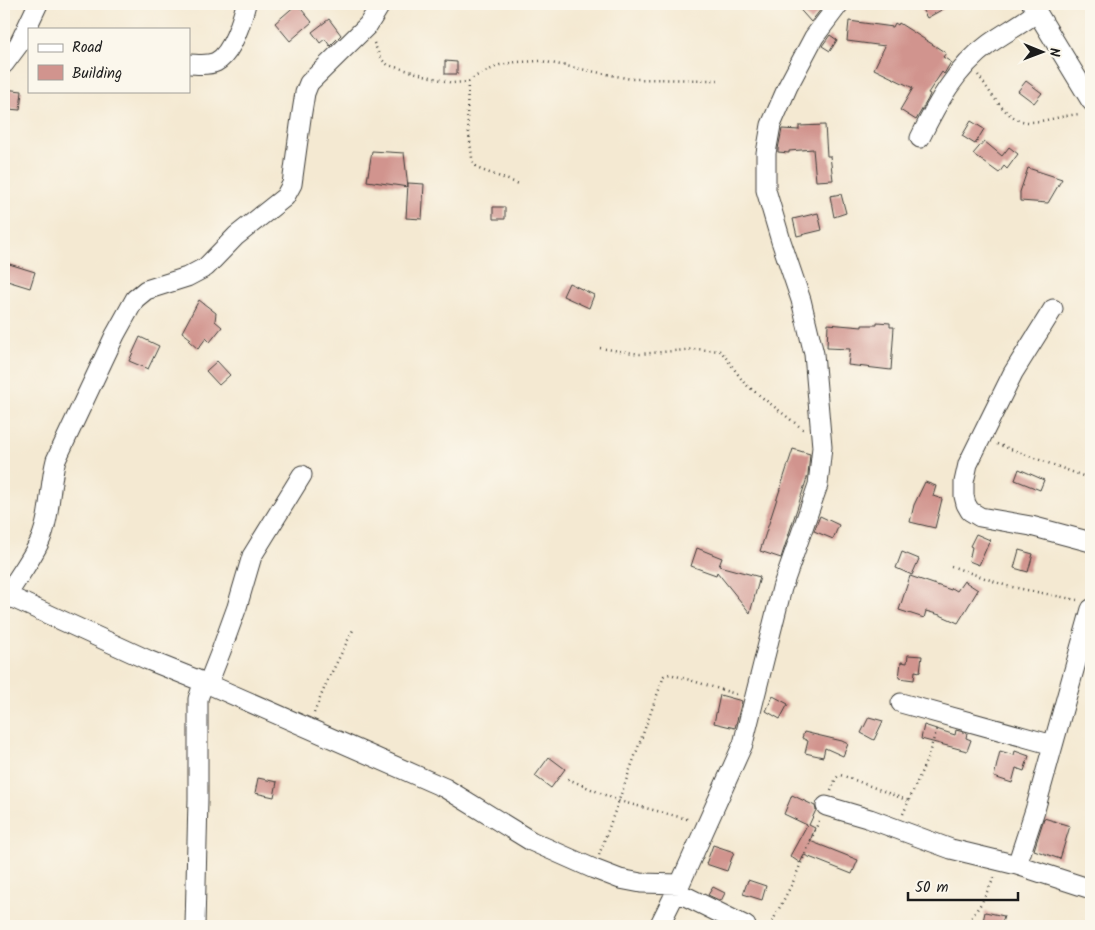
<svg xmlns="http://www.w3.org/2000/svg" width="1095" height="930" viewBox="0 0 1095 930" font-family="Kalam,sans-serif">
  <rect width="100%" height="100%" fill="#fbf7ec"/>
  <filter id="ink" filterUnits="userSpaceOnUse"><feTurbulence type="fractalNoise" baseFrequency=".02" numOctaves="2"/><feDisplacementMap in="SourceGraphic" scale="10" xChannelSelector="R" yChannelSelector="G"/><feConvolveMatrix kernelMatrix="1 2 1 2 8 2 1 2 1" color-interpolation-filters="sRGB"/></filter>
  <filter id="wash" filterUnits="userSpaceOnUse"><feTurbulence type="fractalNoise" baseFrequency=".0096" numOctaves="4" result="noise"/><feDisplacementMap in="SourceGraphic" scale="20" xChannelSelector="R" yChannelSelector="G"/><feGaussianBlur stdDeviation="1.12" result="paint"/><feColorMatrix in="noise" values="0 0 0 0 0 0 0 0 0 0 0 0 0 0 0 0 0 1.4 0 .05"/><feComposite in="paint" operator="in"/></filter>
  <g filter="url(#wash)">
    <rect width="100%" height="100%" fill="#f4e9d2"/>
    <g id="blocks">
      <!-- building -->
      <path fill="#d1948e" d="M297 4 312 22 290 41 275 23Z
        M795 4H825L811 22Z
        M919 4H952L927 18Z
        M329 19 341 35 330 46 325 39 320 43 312 32Z
        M849 21 893 27 895 23 898 25 899 23 946 53 943 57 951 62 944 74 942 72 928 93 930 94 928 99 916 120 900 110 913 88 874 69 885 46 847 41Z
        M830 35 837 40 830 51 822 46Z
        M445 61 457 62V74H445Z
        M1026 81 1042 93 1034 103 1018 91Z
        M4 89 22 91 20 110 7 109 8 105H4Z
        M971 121 984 129 975 144 962 136Z
        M825 125 827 156H830L833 180 816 181 813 149 789 151V153L778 152V149L782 129 799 130V126Z
        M984 141 1002 156 1009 147 1018 154 1007 169 1004 166 999 173 973 154Z
        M372 151 404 153 408 187 367 181Z
        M1028 168 1062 179 1048 203 1020 201V192Z
        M408 183 424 184 422 219 406 218Z
        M841 194 846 213 834 217 830 196Z
        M493 207H505V219H493Z
        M818 213 822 230 797 236 793 219Z
        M6 263 35 272 30 288 4 280V271Z
        M569 283 594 295 589 308 563 296Z
        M199 300 216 313 215 321 222 327 210 342 206 338 198 349 189 341 191 339 182 332Z
        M877 322 890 323V327H894L891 370 848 365 850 349 827 348 828 324 862 327V325H877Z
        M140 337 159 346 148 369 129 361Z
        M217 361 230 375 219 385 206 371Z
        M793 449 810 454 808 475 781 558 760 551Z
        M1019 469 1044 480 1040 490 1015 480Z
        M925 482 936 486 933 496 942 499 935 528 910 522 914 505Z
        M820 516 839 525 833 539 814 531Z
        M976 534 990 540 979 565 969 561 972 547 970 546Z
        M697 548 722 558 719 566 760 577 750 613 717 572 716 575 691 566Z
        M1019 550 1033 554 1028 572 1014 568Z
        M902 552 919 559 912 575 896 568Z
        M910 576 951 590 952 588 957 591 964 581 978 590 958 623 940 615 926 611 924 618 899 610Z
        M908 655 922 656 920 672 915 671 914 680 899 678 901 662 907 663Z
        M720 695 742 701 735 728 714 723Z
        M773 696 788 704 780 719 766 711Z
        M869 717 883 721 874 740 861 733Z
        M924 725 955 735 956 730 967 733 966 738 971 740 967 751 921 739Z
        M804 732 842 741 848 744 843 756 825 748 823 757 805 753 808 741 802 738Z
        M1000 751 1014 755 1015 751 1029 756 1024 771 1016 768 1012 783 994 777Z
        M549 757 565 769 551 788 535 776Z
        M258 778 277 782 274 797 255 793Z
        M792 795 815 806 816 810 809 825 815 828 810 841 858 860 852 874 804 855 800 863 790 856 807 825 784 814Z
        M1044 818 1070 826 1060 859 1034 850Z
        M713 845 734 852 727 871 706 864Z
        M748 880 766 886 762 900 743 894Z
        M713 887 725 893 721 901 708 895Z
        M985 912 1004 916 1001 926H982Z"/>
    </g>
  </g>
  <g filter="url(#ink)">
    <use href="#blocks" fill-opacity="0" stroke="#3c3b37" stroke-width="1"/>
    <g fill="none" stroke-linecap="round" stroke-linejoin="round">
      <defs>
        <path id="minor" d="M1032 4 1091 101
          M4 64 19 44 38 4
          M189 64C197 64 208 66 216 62 232 54 242 20 246 4
          M920 138C937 103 956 68 989 44 1004 33 1022 24 1037 12
          M1053 309 1013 373 968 464 964 482V496L966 504 970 511 980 517 1031 526 1091 542
          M4 594 148 660 208 684 445 788 531 841 594 869 620 879 641 883 680 884
          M7 595C18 577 31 560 40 541 51 516 49 486 56 460L115 335 135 299 146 290 187 277 206 267 236 236 285 197 292 184 301 118 305 93 309 83 368 25 381 4
          M901 703 1053 745
          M826 806 870 819 951 849 1017 865 1091 889
          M1017 865 1035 810 1091 609
          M675 891 746 926
          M195 926 198 799V699L201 690 208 684 221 651 237 607 252 556 302 475
          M659 926 680 884 743 744 782 588 818 485 822 447 814 354 801 300 781 241 766 190V153L771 125 788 86 814 37 839 4"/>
      </defs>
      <!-- minor casing -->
      <use href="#minor" stroke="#3c3b37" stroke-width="21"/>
      <!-- path -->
      <path stroke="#3c3b37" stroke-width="2.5" stroke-dasharray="1 4" stroke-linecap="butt" d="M374 43 381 59 388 65 452 83 468 82 474 77 500 65 516 62 541 61 631 79 718 80
        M978 75C991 92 1006 123 1031 122 1048 121 1064 115 1081 114
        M468 82 467 116 472 158 475 165 479 169 519 184
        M600 348 640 354 696 349 721 351 745 384 804 430
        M997 444 1091 479
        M951 566 1007 586 1077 600
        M314 713 326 684 354 628
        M568 779 619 801 691 820
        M831 791 836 778 840 775 844 776 909 801
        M903 814 927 759 937 729
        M599 855 664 676 670 674 739 695
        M770 926 793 882 819 821
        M966 926 982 902 995 876"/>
      <!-- minor -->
      <use href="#minor" stroke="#fff" stroke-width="19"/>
    </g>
  </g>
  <!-- margin -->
  <rect width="1095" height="930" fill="none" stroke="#fbf7ec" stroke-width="20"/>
  <!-- legend -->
  <rect x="28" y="28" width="162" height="65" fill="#fbf7ec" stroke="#a29f99"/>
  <rect x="38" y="44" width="25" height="8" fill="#ffffff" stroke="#a29f99"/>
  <text x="72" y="52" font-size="15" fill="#1c1c1c">Road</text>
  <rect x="38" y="65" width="25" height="15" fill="#d1948e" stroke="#a29f99"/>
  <text x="72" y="78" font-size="15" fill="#1c1c1c">Building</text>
  <!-- north arrow -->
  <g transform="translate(1042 52) rotate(91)" stroke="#fbf7ec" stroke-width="4" paint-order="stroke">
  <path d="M0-4L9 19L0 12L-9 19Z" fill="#1c1c1c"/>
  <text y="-8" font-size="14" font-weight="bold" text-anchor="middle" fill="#1c1c1c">N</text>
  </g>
  <!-- scale -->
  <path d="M908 892v8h110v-8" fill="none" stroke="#1c1c1c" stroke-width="2.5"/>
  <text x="915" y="892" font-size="15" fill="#1c1c1c" stroke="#fbf7ec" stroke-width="4" paint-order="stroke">50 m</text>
</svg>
